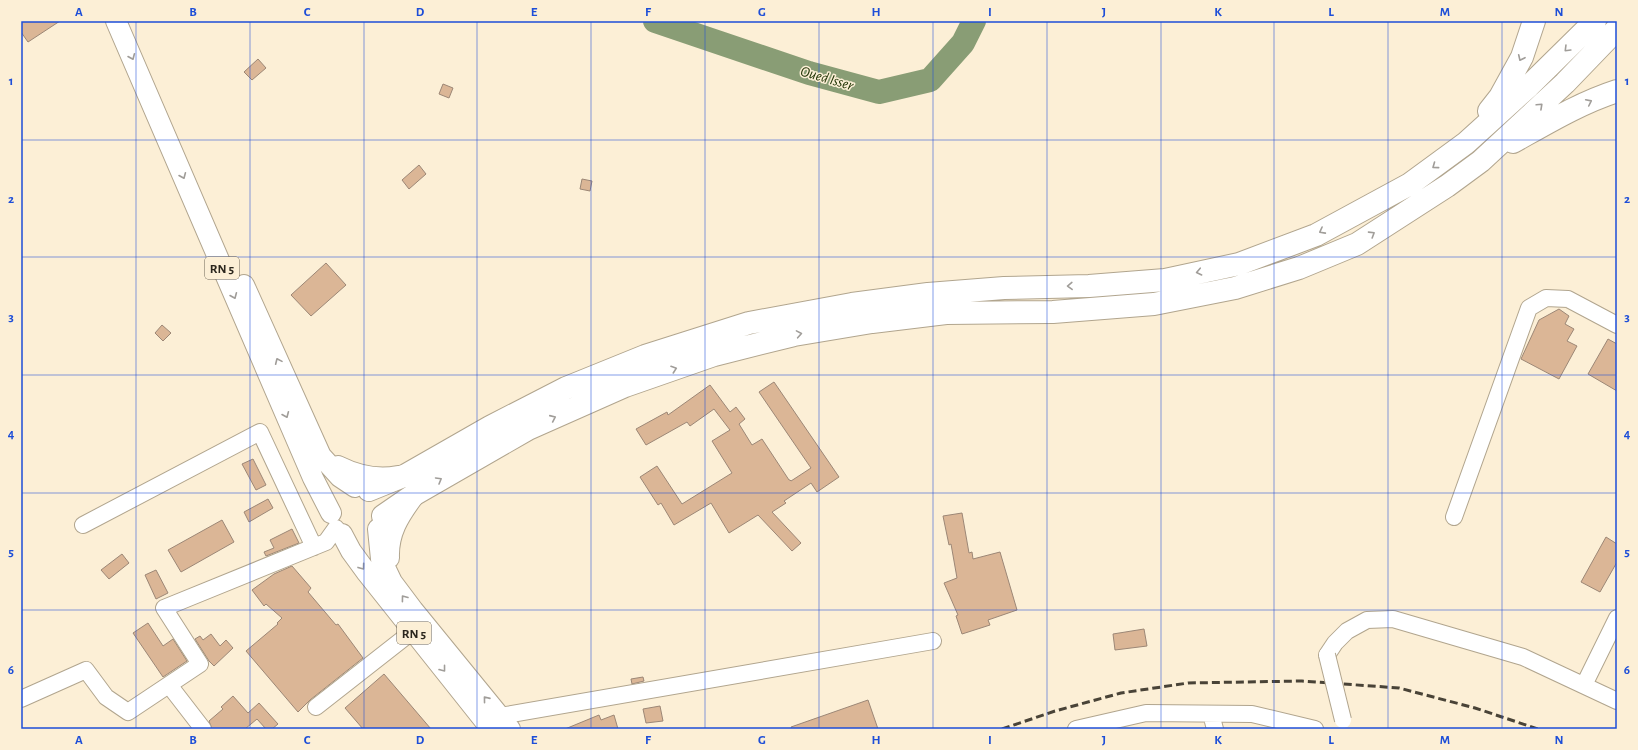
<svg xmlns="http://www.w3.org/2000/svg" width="1638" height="750" viewBox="0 0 1638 750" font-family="'Alegreya Sans',sans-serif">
  <rect width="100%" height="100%" fill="#fcefd6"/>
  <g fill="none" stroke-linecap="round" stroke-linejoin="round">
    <!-- river -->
    <path stroke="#899d75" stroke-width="24" d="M655 21 809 73 879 92 930 80 963 43 974 21"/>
  </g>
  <!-- building -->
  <path fill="#dbb696" stroke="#9c8776" d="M21 21H60L28 42 21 32Z
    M258 59 266 68 252 80 244 72Z
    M443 84 453 88 449 98 439 94Z
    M419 165 426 174 409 189 402 180Z
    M582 179 592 181 590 191 580 189Z
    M326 263 346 285 311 316 291 295Z
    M1559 309 1569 316 1565 324 1574 329 1567 341 1577 346 1559 379 1521 359 1539 320Z
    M162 325 171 333 163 341 155 333Z
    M1608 339 1617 344V391L1588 374Z
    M774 382 839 477 817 492 811 483 784 501 786 503 772 512 801 543 792 551 758 515 729 533 711 503 674 525 661 503 658 505 640 477 657 466 682 504 732 473 712 441 730 430 714 409 690 426 687 422 646 445 636 429 667 412 668 415 710 385 730 412 736 407 745 419 739 424 752 445 762 439 789 480H790L791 481 811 468 759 392Z
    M253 459 266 485 256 490 242 464Z
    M268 499 273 508 249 522 244 512Z
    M962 513 969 553 972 552 973 559 1000 552 1017 610 988 620 990 625 962 634 956 616 958 615 944 583 957 578 951 544 949 545 943 516Z
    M222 520 234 542 181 572 168 550Z
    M292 529 299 543 266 556 264 552 274 548 270 540Z
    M1606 537 1617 544V562L1600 592 1581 582Z
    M122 554 129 563 109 579 101 570Z
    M292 566 311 588 308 592 336 625 338 624 363 658 310 700 298 712 246 651 278 624 277 623 282 618 266 604 264 606 252 590 274 574Z
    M156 570 168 593 156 599 145 575Z
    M148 623 163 646 173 639 187 661 163 677 133 633Z
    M1144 629 1147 646 1115 650 1113 634Z
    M211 634 220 646 226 640 233 648 214 666 209 661 195 639 200 636 203 640Z
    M384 674 431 729H363L345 708Z
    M643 677 644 681 632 684 631 679Z
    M233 696 248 713 259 703 278 724 272 729H266L257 719 245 729H212L209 721 223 709 221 707Z
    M868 700 878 729H792L791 727Z
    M660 706 663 721 646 723 643 709Z
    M599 715 601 720 614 715 618 729H565Z"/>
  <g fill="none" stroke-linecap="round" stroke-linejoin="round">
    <defs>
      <path id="minor" d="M1454 517 1529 308 1546 298 1568 299 1617 325
        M83 525 260 432 314 547
        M1327 655 1335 643 1347 631 1367 620 1393 619 1523 657 1617 701
        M169 685 203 729
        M1584 685 1617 618
        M21 699 86 670 106 697 128 712 200 664 164 608 326 542 336 528
        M316 707 413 631
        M1211 714 1215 729
        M500 716 933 641
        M1076 729 1146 713 1252 714 1315 729"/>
      <path id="major" d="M116 21 313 478 331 513
        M244 285 321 456 340 477 355 487
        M338 466C358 476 377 480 398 476
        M378 529 381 559 392 582 413 610 510 729
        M342 534 351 551 367 573 491 729
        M389 558C388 533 399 516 413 497"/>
      <path id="highway" d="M1489 111 1500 97 1522 57 1534 21
        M1513 142C1547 123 1580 103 1617 91
        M369 490 406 475 490 427 566 388 645 356 749 323 852 304 928 294 1004 288 1089 286 1165 280 1239 264 1316 235 1410 184 1466 143 1529 86 1595 21
        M383 516 415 494 528 429 625 386 714 355 794 335 872 322 946 313 1053 312 1154 304 1235 288 1299 268 1357 244 1447 186 1481 161 1565 83 1617 29"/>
    </defs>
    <!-- minor casing -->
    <use href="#minor" stroke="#b1a58e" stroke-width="18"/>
    <!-- major casing -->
    <use href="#major" stroke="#b1a58e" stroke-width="22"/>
    <!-- highway casing -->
    <use href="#highway" stroke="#b1a58e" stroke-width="24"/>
    <!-- minor -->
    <use href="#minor" stroke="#fff" stroke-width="16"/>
    <!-- major -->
    <use href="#major" stroke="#fff" stroke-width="20"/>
    <!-- highway -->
    <use href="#highway" stroke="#fff" stroke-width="22"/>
    <!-- rail -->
    <path stroke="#494337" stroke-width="3" stroke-dasharray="8 4" stroke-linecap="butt" d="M1002 729 1055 711 1121 693 1188 683 1302 681 1399 688 1475 708 1538 729"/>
    <defs>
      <path id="minor-bridge" d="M1327 655 1343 720"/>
    </defs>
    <!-- minor-bridge casing -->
    <use href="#minor-bridge" stroke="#b1a58e" stroke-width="18" stroke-linecap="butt"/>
    <!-- minor-bridge -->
    <use href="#minor-bridge" stroke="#fff" stroke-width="16"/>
  </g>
  <!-- one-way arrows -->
  <defs><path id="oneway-chevron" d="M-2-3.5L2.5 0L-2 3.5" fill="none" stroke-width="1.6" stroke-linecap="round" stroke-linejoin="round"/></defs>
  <g stroke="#a09d99">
    <use href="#oneway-chevron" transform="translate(1567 49) rotate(135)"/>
    <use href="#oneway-chevron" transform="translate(132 57) rotate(67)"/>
    <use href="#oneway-chevron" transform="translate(1521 58) rotate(115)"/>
    <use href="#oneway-chevron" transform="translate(1589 102) rotate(-26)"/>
    <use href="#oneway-chevron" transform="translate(1540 106) rotate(-43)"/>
    <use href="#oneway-chevron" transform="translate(1435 166) rotate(144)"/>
    <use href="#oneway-chevron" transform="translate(183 176) rotate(67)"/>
    <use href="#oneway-chevron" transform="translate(1322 231) rotate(152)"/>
    <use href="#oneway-chevron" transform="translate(1372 234) rotate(-32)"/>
    <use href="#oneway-chevron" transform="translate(1199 272) rotate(168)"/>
    <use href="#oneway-chevron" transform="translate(1070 286) rotate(178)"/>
    <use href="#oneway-chevron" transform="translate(234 296) rotate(67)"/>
    <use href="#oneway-chevron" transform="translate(799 334) rotate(-10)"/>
    <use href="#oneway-chevron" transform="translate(278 361) rotate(-114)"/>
    <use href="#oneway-chevron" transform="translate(674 369) rotate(-19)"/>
    <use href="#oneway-chevron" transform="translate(286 415) rotate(67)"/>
    <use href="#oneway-chevron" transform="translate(553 418) rotate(-24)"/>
    <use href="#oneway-chevron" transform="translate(439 480) rotate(-30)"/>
    <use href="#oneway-chevron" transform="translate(362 567) rotate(54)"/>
    <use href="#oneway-chevron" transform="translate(404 598) rotate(-127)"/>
    <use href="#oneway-chevron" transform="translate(443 669) rotate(52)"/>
    <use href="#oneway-chevron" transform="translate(486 699) rotate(-129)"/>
  </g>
  <!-- grid -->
  <path fill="none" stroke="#1d4ed8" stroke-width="1" stroke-opacity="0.55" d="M136 21V729M250 21V729M364 21V729M477 21V729M591 21V729M705 21V729M819 21V729M933 21V729M1047 21V729M1161 21V729M1274 21V729M1388 21V729M1502 21V729M21 140H1617M21 257H1617M21 375H1617M21 493H1617M21 610H1617"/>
  <g text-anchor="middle" stroke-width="3" stroke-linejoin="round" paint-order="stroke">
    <!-- shield labels -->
    <g fill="#fcefd6" stroke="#6a6254" stroke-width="1">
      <rect x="205" y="257" width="34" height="22" rx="3"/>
      <rect x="397" y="622" width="34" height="22" rx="3"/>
    </g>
    <g font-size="13" font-weight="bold" fill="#2b261d">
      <text x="222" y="273">RN 5</text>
      <text x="414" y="638">RN 5</text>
    </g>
    <!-- water labels -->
    <g font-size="15" font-style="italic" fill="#233607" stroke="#fcefd6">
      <text transform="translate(827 78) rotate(16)" y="5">Oued Isser</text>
    </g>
  </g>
  <!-- border -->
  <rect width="1638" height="750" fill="none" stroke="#fcefd6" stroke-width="44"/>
  <rect x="22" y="22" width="1594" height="706" fill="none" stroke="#1d4ed8" stroke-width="1.5"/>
  <g font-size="13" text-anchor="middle" font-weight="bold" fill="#1d4ed8">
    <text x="79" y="16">A</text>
    <text x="193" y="16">B</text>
    <text x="307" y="16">C</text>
    <text x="420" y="16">D</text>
    <text x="534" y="16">E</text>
    <text x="648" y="16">F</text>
    <text x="762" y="16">G</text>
    <text x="876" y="16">H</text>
    <text x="990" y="16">I</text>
    <text x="1104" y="16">J</text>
    <text x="1218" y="16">K</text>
    <text x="1331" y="16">L</text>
    <text x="1445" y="16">M</text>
    <text x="1559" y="16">N</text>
    <text x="11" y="85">1</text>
    <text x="1627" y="85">1</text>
    <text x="11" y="203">2</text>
    <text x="1627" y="203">2</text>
    <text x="11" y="321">3</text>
    <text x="1627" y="321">3</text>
    <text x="11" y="438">4</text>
    <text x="1627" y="438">4</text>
    <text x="11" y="556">5</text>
    <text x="1627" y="556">5</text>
    <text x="11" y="674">6</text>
    <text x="1627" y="674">6</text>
    <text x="79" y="744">A</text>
    <text x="193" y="744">B</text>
    <text x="307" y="744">C</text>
    <text x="420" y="744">D</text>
    <text x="534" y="744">E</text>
    <text x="648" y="744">F</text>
    <text x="762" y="744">G</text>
    <text x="876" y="744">H</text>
    <text x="990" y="744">I</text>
    <text x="1104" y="744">J</text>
    <text x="1218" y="744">K</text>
    <text x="1331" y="744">L</text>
    <text x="1445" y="744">M</text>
    <text x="1559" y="744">N</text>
  </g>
</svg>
